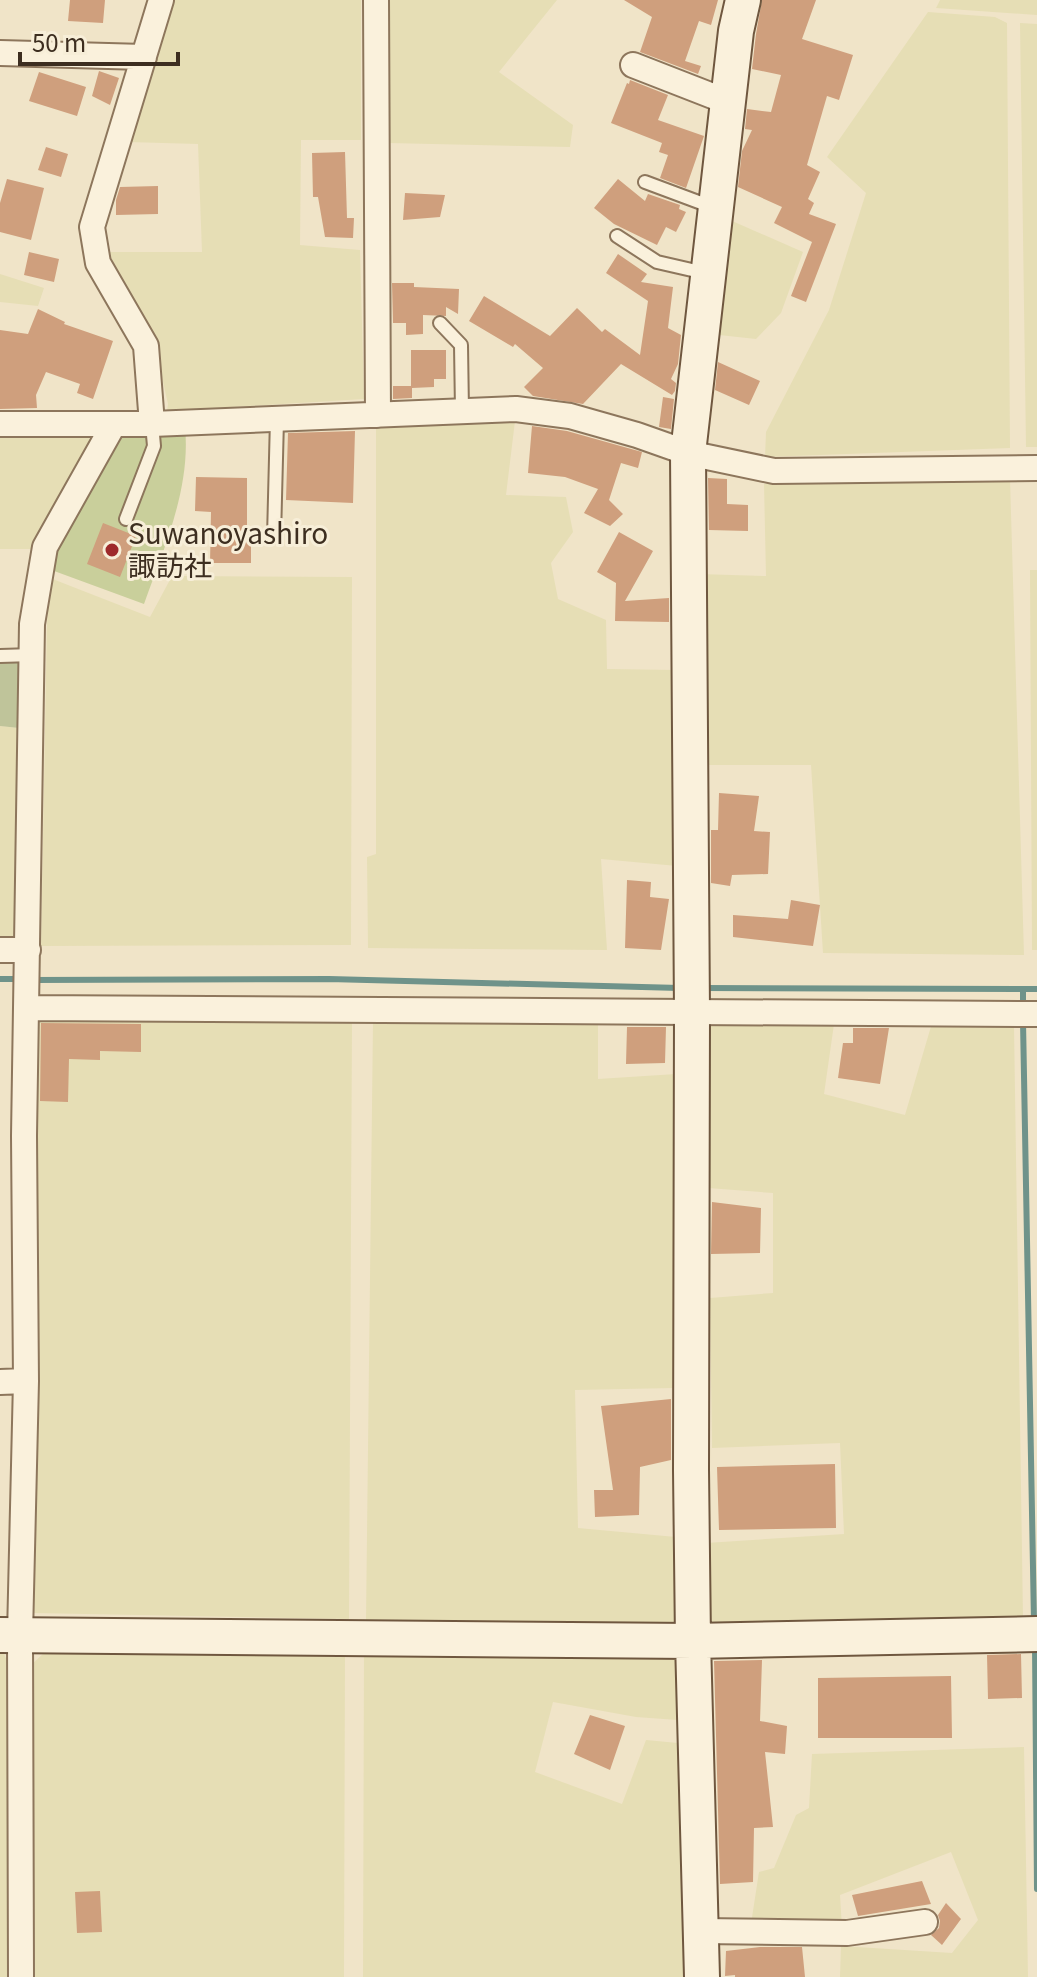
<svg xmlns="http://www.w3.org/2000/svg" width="1037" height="1977" viewBox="0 0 1037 1977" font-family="Georgia,'Noto Sans JP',serif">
  <rect width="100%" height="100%" fill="#f0e4c8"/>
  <!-- farmland -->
  <path fill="#e6deb5" d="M170 0H361V140H301L300 245 360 250 364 399 167 411 168 404 153 338 108 252H202L198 144 128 142Z
    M386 0H557L499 72 573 125 570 147 388 143Z
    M940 0H1037V15L936 8Z
    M928 12 995 17 1007 23 1010 448 765 457 766 432 829 310 866 193 827 157Z
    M1020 23 1037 24V447H1026Z
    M723 217 803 252 781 313 756 339 710 334Z
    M0 274 44 288 38 306 0 302Z
    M515 421 506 495 566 497 573 532 551 563 558 599 606 620 607 669 677 670V866L601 859 607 950 368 948 367 857 376 854V428Z
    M0 434 97 435 32 549H0Z
    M1010 479 1024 955 823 953 811 765H704L699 574 766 576 764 484Z
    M1030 570H1037V950H1032Z
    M172 576 352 577 351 945 41 946 47 623 50 578 150 617Z
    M0 726 19 728 15 940H0Z
    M39 1014 352 1021 349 1619 33 1613Z
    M373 1021 598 1025V1079L676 1074 674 1388 575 1390 578 1528 676 1537V1623L366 1621Z
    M707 1023 834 1024 824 1094 905 1115 932 1023 1014 1026 1023 1618 706 1628V1543L844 1534 840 1443 712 1448 710 1298 773 1293V1193L708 1188Z
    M0 1649H2L7 1661V1977H0Z
    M364 1651 668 1654 680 1663 678 1720 636 1717 553 1702 535 1772 622 1804 646 1740 678 1743 684 1977H363Z
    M44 1653H345L344 1977H29L31 1665Z
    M1024 1747 1028 1977H840L841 1946 952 1953 978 1920 951 1852 840 1895 842 1928 751 1924 759 1872 774 1868 796 1815 809 1808 812 1754Z"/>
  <!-- green -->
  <path fill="#c9cf9b" d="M185 427C191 488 164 548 144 604L46 568 116 428Z"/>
  <!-- cemetery -->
  <path fill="#bfc49a" d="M18 661 19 728 0 726V662Z"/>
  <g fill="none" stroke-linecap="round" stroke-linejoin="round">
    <!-- stream -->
    <path stroke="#6f938a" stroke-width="6" d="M0 979H20
      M32 980 329 979 680 988
      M703 988 1023 989
      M1023 1010V989H1037
      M1023 1021 1034 1622
      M1035 1645 1037 1889"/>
  </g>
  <!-- building -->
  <path fill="#cf9f7d" d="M70 0H105L103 23 68 21Z
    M624 0H718L711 25 699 21 685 61 701 66 698 74 640 52 652 17Z
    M762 0H816L802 39 853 55 839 100 827 96 807 165 820 172 808 199 814 203 809 214 836 224 806 302 791 296 812 242 774 223 782 207 738 187 742 151 752 130 745 129 747 109 771 112 781 75 752 69 756 34Z
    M99 71 119 78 110 105 92 96Z
    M39 72 86 87 77 116 29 101Z
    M630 80 668 95 658 120 704 136 686 188 660 178 668 155 659 152 662 143 611 123 627 83 629 84Z
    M46 147 68 154 61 177 38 170Z
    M345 152 347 218H354L353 238 325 237 318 197H313L312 153Z
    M7 179 44 188 31 240 0 232V203Z
    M618 179 645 201 648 194 680 205 679 209 686 212 676 232 666 227 657 245 614 224 594 208Z
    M158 186V214L116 215V200L120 187Z
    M405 193 445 195 440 217 403 220Z
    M29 252 59 259 54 282 24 275Z
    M618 254 647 274 641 282 673 287 668 328 681 335 678 364 671 379 676 383 675 391 672 395 621 364 583 404 533 396 524 387 543 368 515 344 513 347 469 321 484 296 550 336 577 308 602 332 605 329 640 355 648 301 606 273Z
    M392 283H414V287L459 289 458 314 446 307V316L423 315V334L406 335V323H393Z
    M38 309 65 322 64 324 113 341 93 399 77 393 80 384 46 372 36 395 37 408 0 409V330L28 334Z
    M411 350H446V379H434V387L412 388V398L393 399V386H411Z
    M718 362 760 381 749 405 715 390Z
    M663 397 674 399 671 429 659 427Z
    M532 426 567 431 642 452 638 468 621 463 609 500 623 514 610 526 584 513 598 489 565 477 528 473Z
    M355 431 353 503 286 500 288 433Z
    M196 477 247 478V529H251V563H210L211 512 195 511Z
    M708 478 727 479V504L748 505V531L709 530Z
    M103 523 136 536 120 577 87 564Z
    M619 532 653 551 625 601 669 598V622L615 621 616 583 597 572Z
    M719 793 759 796 754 831 770 832 768 874 732 875 730 886 711 883V830H718Z
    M627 880 651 882 650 897 669 899 661 950 625 948Z
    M791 900 820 905 813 946 733 937V915L788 919Z
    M41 1023 141 1024V1052L100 1051V1060L69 1059 68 1102 40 1101Z
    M627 1027H666L665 1063 626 1064Z
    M853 1028H889L880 1084 838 1078 843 1043H853Z
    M712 1202 761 1208 760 1253 711 1254Z
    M671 1399V1460L640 1467 639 1515 595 1517 594 1490H613L601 1406Z
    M835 1464 836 1528 719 1530 717 1467Z
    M1021 1654 1022 1698 988 1699 987 1655Z
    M762 1660 760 1721 787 1726 785 1754 765 1752 773 1827 754 1828 753 1882 720 1884 714 1661Z
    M951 1676 952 1738H818V1678Z
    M590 1715 625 1726 610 1770 574 1754Z
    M922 1881 931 1904 858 1916 852 1895Z
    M100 1891 102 1932 77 1933 75 1892Z
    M946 1903 961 1919 942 1945 931 1935 939 1928 940 1921 938 1915Z
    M760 1947H802L805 1977H735V1975L725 1976 726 1951Z"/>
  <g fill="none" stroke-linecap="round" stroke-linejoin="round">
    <defs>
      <path id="lane" d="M645 182 712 207
        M617 236 657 262 705 273
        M440 323 461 345 462 411
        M126 519 154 446 152 424
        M274 537 277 419
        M0 656 33 655"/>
      <path id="street" d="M376 0 378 415
        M0 53 144 57
        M633 65 728 102
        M0 424H152L516 409 570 416 637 435 688 453 774 471 1037 468
        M152 424 146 346 98 263 92 227 161 0
        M0 950H28
        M26 1008 1037 1014
        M0 1382 26 1381
        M701 1931 847 1933 925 1922
        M21 1977 20 1635 26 1381 24 1136 32 624 45 547 114 424"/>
      <path id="secondary" d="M0 1635 693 1641 1037 1634
        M702 1977 693 1641 691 1470 692 1012 688 453 736 31 743 0"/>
    </defs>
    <!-- lane casing -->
    <use href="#lane" stroke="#8d765c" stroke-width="16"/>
    <!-- street casing -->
    <use href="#street" stroke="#8d765c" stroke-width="28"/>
    <!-- secondary casing -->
    <use href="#secondary" stroke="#6f573f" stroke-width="38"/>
    <!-- lane -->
    <use href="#lane" stroke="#faf1dc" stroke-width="12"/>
    <!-- street -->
    <use href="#street" stroke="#faf1dc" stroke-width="24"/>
    <!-- secondary -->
    <use href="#secondary" stroke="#faf1dc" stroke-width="34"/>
  </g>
  <!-- markers -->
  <circle fill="#9e2a2b" stroke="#f7eed8" stroke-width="3" cx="112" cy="550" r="8"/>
  <g text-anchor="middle" stroke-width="6" stroke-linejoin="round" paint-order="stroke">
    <!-- poi labels -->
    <g font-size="28" fill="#3d2e20" stroke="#f7eed8" text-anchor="start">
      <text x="128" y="544">Suwanoyashiro<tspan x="128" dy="32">諏訪社</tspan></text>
    </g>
  </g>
  <!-- scale -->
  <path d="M20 52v12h158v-12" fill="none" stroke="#3d2e20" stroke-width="4"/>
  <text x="32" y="52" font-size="24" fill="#3d2e20" stroke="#f7eed8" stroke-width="6" paint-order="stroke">50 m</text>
</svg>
